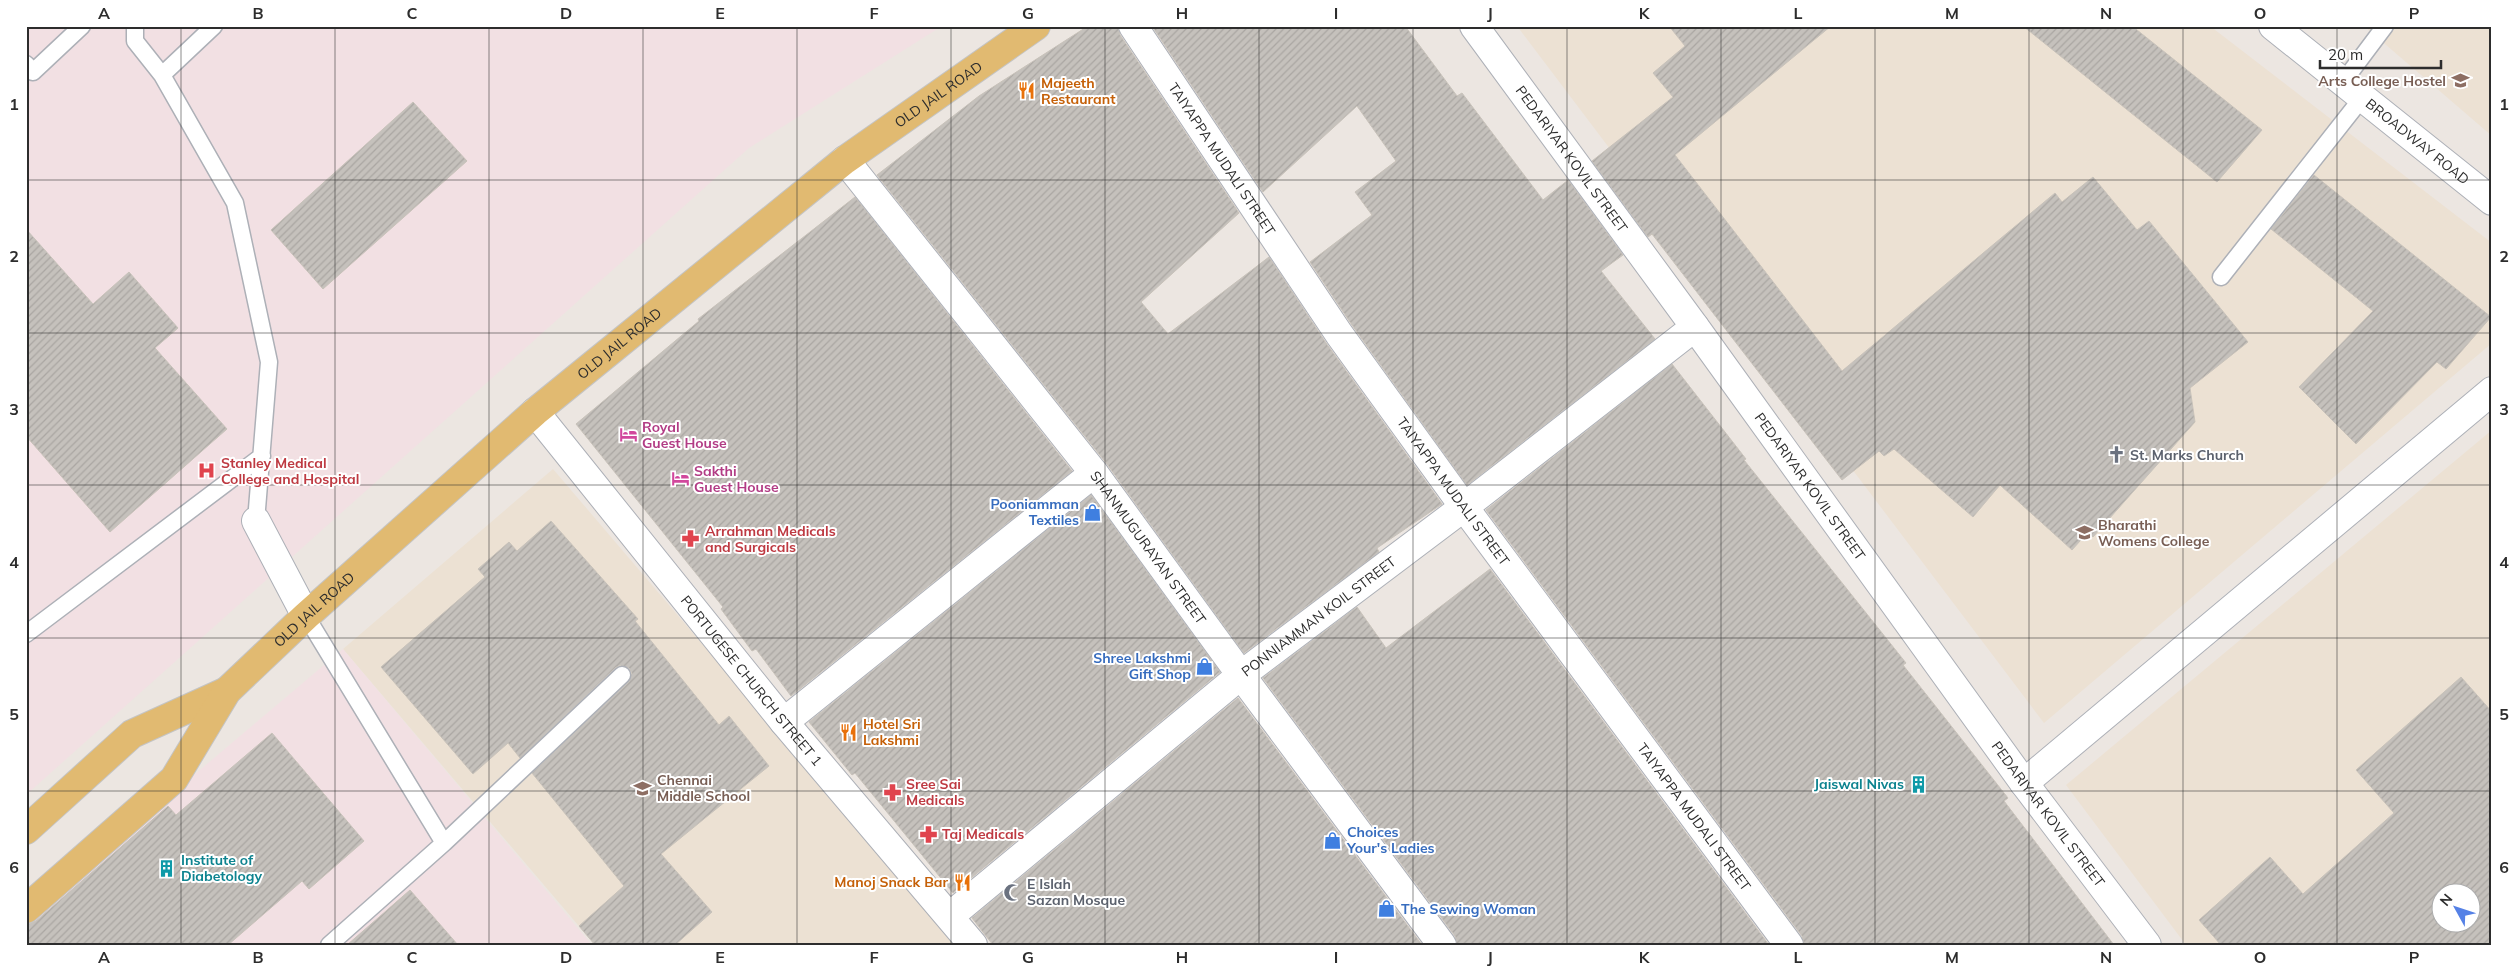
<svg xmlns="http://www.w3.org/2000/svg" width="2518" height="971" viewBox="0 0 2518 971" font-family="Mulish,sans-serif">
  <defs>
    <pattern id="building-hatch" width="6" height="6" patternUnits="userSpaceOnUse" patternTransform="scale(1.25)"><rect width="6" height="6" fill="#c5c1bc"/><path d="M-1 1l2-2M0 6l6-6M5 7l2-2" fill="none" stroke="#aaa6a2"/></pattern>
  </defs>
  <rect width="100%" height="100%" fill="#ece6e1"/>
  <!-- education -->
  <path fill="#ece1d3" d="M1517 26H2210L2492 243V343L2044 723Z
    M2364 26H2492V136Z
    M2492 430V837L2364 945H2186L2066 785Z
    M553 469 959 945H595L343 649Z"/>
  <!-- medical -->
  <path fill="#f2e0e3" d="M26 26H942L749 148 26 795Z
    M343 649 592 945H26V917Z"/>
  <!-- building -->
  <path fill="url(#building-hatch)" stroke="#c8c2ba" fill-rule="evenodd" d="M1088 26H1118L1120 35 1239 213 1141 302 1168 334 1269 257 1326 343 1442 504 1377 548 1379 552 1244 653 1107 464 877 175 979 96Z
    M1152 26H1405L1457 96 1462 93 1543 200 1568 180 1623 255 1601 271 1655 339 1467 485 1352 325 1310 262 1372 215 1355 192 1396 161 1357 106 1263 192Z
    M1669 26H1831L1675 155 1842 371 2055 193 2062 202 2093 177 2137 230 2149 221 2248 342 2190 388 2195 422 2093 537 2088 532 2072 550 2000 485 1973 517 1894 449 1884 456 1879 451 1842 480 1652 234 1648 237 1592 161 1673 97 1653 73 1685 46Z
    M2023 26H2132L2262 130 2217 182Z
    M413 102 467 161 323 289 271 230Z
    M2314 175 2491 317 2446 369 2437 362 2356 444 2299 387 2373 311 2271 229Z
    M855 197 1072 471 791 696 756 649 752 651 721 609 723 607 576 424 699 321 698 319Z
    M26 229 93 304 129 272 178 328 155 348 227 429 110 532 26 436Z
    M1672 364 1746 459 1744 460 1906 663 1903 665 2008 798 2004 801 2114 945H1804L1802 936 1486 510Z
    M1091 495 1220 672 953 893 855 773 852 775 809 722Z
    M551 521 638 619 635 621 719 725 729 716 769 766 661 854 712 912 675 945H595L579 926 624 886 532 773 629 682 632 673 629 668 620 665 615 668 520 758 508 743 473 774 381 667 485 577 478 569 509 542 517 551Z
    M1490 569 1769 945H1457L1455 936 1263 678 1357 607 1386 648Z
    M2461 677 2492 712V945H2221L2199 920 2270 857 2303 894 2394 813 2356 770ZM2440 894H2470V924H2440Z
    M1238 698 1422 945H993L972 918Z
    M272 733 364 841 309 889 302 881 228 945H26V925L36 921 168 806 176 815Z
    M410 890 458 945H347Z"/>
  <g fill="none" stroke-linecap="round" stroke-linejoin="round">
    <defs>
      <path id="service" d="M135 26V41L162 75 235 203 269 362 256 521
        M26 64 33 72 82 26
        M162 75 214 26
        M2343 82 2385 26
        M2221 277 2362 98
        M306 616 444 843
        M26 634 262 456
        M329 945 444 843 622 675"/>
      <g id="minor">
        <path id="s1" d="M1133 26 1339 334 1464 507 1789 945"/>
        <path id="s2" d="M1474 26 1695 327 2024 783 2147 945"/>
        <path id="s3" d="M845 160 1094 473 1241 675 1442 945"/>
        <path id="s4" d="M535 412 784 722 973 945"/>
        <path d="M256 521 306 616"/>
        <path d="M784 722 1094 473"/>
        <path d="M2024 783 2492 391"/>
        <path id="s5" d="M950 916 1241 675 1464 507 1695 327"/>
      </g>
      <g id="secondary">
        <path id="s6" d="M2273 26 2492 201"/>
      </g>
      <g id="primary">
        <path d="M26 830 132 734 227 691"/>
        <path id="s7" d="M26 909 174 779 227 691 306 616 535 412 845 160 1036 26"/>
      </g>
    </defs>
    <!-- service casing -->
    <use href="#service" stroke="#adb0b7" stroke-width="19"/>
    <!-- minor casing -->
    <use href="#minor" stroke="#adb0b7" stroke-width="30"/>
    <!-- secondary casing -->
    <use href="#secondary" stroke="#adb0b7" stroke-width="30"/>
    <!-- primary casing -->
    <use href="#primary" stroke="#c4c4c4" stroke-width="30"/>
    <!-- service -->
    <use href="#service" stroke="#fff" stroke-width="16"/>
    <!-- minor -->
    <use href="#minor" stroke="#fff" stroke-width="28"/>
    <!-- secondary -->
    <use href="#secondary" stroke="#fff" stroke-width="28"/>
    <!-- primary -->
    <use href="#primary" stroke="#e1ba71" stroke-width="28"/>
  </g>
  <!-- grid -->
  <path fill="none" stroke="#2d2d2d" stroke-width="1" stroke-opacity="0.55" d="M181 26V945M335 26V945M489 26V945M643 26V945M797 26V945M951 26V945M1105 26V945M1259 26V945M1413 26V945M1567 26V945M1721 26V945M1875 26V945M2029 26V945M2183 26V945M2337 26V945M26 180H2492M26 333H2492M26 485H2492M26 638H2492M26 791H2492"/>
  <!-- icons -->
  <defs>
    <symbol id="university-bare" viewBox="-9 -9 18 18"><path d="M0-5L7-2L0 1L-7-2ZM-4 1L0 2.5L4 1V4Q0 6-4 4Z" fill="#8d6e63" stroke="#fff" stroke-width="2.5" paint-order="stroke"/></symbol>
    <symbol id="restaurant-bare" viewBox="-9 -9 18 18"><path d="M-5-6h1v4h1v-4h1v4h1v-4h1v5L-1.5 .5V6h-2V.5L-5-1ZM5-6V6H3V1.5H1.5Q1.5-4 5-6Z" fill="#e8710a" stroke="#fff" stroke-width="2.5" paint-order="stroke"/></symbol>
    <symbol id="hotel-bare" viewBox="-9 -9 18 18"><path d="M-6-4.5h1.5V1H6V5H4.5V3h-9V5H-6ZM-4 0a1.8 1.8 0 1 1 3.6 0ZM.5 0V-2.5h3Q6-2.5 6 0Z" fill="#d1479c" stroke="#fff" stroke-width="2.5" paint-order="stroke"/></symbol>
    <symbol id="church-bare" viewBox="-9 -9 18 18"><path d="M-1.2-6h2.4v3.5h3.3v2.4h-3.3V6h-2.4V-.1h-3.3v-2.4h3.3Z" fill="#6b7280" stroke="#fff" stroke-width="2.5" paint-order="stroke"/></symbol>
    <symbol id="hospital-bare" viewBox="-9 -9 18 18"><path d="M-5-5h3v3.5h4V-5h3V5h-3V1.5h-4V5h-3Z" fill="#e0444e" stroke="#fff" stroke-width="2.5" paint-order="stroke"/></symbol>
    <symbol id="shop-bare" viewBox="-9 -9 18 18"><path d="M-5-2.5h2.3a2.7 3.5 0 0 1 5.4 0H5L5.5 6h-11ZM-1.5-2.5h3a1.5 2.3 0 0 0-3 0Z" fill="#3f7fe0" stroke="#fff" stroke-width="2.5" paint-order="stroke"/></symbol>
    <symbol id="pharmacy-bare" viewBox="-9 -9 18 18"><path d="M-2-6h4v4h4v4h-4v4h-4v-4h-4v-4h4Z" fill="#e0444e" stroke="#fff" stroke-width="2.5" paint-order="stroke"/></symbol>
    <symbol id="building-bare" viewBox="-9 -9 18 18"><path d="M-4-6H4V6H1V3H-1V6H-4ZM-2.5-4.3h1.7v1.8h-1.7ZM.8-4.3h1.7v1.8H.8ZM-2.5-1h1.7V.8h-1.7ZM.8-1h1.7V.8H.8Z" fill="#0f9aa8" stroke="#fff" stroke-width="2.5" paint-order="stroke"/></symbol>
    <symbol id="school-bare" viewBox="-9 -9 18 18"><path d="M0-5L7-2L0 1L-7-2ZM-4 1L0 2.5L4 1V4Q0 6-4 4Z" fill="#8d6e63" stroke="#fff" stroke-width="2.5" paint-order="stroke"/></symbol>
    <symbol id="mosque-bare" viewBox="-9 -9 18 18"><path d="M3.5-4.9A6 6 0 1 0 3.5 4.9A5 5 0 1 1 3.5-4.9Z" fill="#6b7280" stroke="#fff" stroke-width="2.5" paint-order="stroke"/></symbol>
  </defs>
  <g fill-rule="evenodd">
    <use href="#university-bare" x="2448" y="68" width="25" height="25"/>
    <use href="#restaurant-bare" x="1014" y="78" width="25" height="25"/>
    <use href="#hotel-bare" x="616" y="422" width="25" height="25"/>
    <use href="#church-bare" x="2104" y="442" width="25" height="25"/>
    <use href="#hospital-bare" x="194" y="458" width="25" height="25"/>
    <use href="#hotel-bare" x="668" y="466" width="25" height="25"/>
    <use href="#shop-bare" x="1080" y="500" width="25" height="25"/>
    <use href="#university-bare" x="2072" y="520" width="25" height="25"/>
    <use href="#pharmacy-bare" x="678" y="526" width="25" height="25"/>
    <use href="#shop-bare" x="1192" y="654" width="25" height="25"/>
    <use href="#restaurant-bare" x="836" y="720" width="25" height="25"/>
    <use href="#building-bare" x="1906" y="772" width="25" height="25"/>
    <use href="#school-bare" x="630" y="776" width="25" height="25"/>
    <use href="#pharmacy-bare" x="880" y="780" width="25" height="25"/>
    <use href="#pharmacy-bare" x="916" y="822" width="25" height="25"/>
    <use href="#shop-bare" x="1320" y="828" width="25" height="25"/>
    <use href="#building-bare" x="154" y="856" width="25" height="25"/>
    <use href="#restaurant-bare" x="950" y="870" width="25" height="25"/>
    <use href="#mosque-bare" x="1000" y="880" width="25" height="25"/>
    <use href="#shop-bare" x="1374" y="896" width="25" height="25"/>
  </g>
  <g text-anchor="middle" stroke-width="4" stroke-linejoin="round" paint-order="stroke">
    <!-- education labels -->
    <g font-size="14" font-weight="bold" fill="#785e54" stroke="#fff" text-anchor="start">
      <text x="2446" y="86" text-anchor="end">Arts College Hostel</text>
      <text x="2098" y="530">Bharathi<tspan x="2098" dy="16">Womens College</tspan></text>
      <text x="657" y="785">Chennai<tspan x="657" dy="16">Middle School</tspan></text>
    </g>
    <!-- food labels -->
    <g font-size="14" font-weight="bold" fill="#c56008" stroke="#fff" text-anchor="start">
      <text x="1041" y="88">Majeeth<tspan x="1041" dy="16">Restaurant</tspan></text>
      <text x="863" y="729">Hotel Sri<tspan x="863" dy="16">Lakshmi</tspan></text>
      <text x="948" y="887" text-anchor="end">Manoj Snack Bar</text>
    </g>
    <!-- street labels -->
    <g font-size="14" fill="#2d2d2d" stroke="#fff">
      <text dy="5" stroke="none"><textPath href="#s7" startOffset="1229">OLD JAIL ROAD</textPath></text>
      <text dy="5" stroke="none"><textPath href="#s6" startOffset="185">BROADWAY ROAD</textPath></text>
      <text dy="5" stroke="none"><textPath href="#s2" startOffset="165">PEDARIYAR KOVIL STREET</textPath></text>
      <text dy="5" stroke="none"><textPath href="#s1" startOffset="160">TAIYAPPA MUDALI STREET</textPath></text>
      <text dy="5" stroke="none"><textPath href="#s7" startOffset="824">OLD JAIL ROAD</textPath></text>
      <text dy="5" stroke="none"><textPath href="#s2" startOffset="570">PEDARIYAR KOVIL STREET</textPath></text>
      <text dy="5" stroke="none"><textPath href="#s1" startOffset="565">TAIYAPPA MUDALI STREET</textPath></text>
      <text dy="5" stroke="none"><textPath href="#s3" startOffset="492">SHANMUGURAYAN STREET</textPath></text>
      <text dy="5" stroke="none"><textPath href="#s7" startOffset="419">OLD JAIL ROAD</textPath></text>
      <text dy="5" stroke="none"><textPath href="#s5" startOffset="475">PONNIAMMAN KOIL STREET</textPath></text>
      <text dy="5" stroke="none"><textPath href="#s4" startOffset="345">PORTUGESE CHURCH STREET 1</textPath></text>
      <text dy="5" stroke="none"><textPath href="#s2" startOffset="975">PEDARIYAR KOVIL STREET</textPath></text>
      <text dy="5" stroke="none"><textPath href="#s1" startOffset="970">TAIYAPPA MUDALI STREET</textPath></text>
    </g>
    <!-- hotel labels -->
    <g font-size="14" font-weight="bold" fill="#b23c85" stroke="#fff" text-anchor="start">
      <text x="642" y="432">Royal<tspan x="642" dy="16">Guest House</tspan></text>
      <text x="694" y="476">Sakthi<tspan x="694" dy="16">Guest House</tspan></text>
    </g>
    <!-- worship labels -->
    <g font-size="14" font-weight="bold" fill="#5b616d" stroke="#fff" text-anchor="start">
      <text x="2130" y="460">St. Marks Church</text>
      <text x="1027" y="889">E Islah<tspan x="1027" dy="16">Sazan Mosque</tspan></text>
    </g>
    <!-- health labels -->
    <g font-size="14" font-weight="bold" fill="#be3a42" stroke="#fff" text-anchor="start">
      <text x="221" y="468">Stanley Medical<tspan x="221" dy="16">College and Hospital</tspan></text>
      <text x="705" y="536">Arrahman Medicals<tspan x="705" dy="16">and Surgicals</tspan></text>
      <text x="906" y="789">Sree Sai<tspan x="906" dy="16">Medicals</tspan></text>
      <text x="942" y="839">Taj Medicals</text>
    </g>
    <!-- shop labels -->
    <g font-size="14" font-weight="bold" fill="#366cbe" stroke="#fff" text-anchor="end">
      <text x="1079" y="509">Pooniamman<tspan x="1079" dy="16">Textiles</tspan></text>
      <text x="1191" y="663">Shree Lakshmi<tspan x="1191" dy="16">Gift Shop</tspan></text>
      <text x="1347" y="837" text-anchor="start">Choices<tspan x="1347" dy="16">Your's Ladies</tspan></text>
      <text x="1401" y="914" text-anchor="start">The Sewing Woman</text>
    </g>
    <!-- culture labels -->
    <g font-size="14" font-weight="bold" fill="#0d838f" stroke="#fff" text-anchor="end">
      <text x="1904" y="789">Jaiswal Nivas</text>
      <text x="181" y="865" text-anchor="start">Institute of<tspan x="181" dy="16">Diabetology</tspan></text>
    </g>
  </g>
  <!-- border -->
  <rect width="2518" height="971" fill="none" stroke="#ffffff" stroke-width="55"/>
  <!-- north arrow -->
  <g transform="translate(2456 908) rotate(310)"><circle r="24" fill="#ffffff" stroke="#ababab"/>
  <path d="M0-4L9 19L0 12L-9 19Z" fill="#5581e6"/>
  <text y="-8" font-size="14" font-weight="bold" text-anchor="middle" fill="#2d2d2d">N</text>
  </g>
  <!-- scale -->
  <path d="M2320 60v8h121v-8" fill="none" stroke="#2d2d2d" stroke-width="2.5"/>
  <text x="2328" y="60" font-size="15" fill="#2d2d2d" stroke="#ffffff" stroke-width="4" paint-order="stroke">20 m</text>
  <rect x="28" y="28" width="2462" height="916" fill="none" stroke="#2d2d2d" stroke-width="2"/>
  <g font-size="16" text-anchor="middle" font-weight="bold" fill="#2d2d2d">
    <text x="104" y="19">A</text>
    <text x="258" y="19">B</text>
    <text x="412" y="19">C</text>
    <text x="566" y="19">D</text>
    <text x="720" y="19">E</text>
    <text x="874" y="19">F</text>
    <text x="1028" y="19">G</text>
    <text x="1182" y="19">H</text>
    <text x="1336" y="19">I</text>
    <text x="1490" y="19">J</text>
    <text x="1644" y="19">K</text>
    <text x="1798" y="19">L</text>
    <text x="1952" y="19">M</text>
    <text x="2106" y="19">N</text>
    <text x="2260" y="19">O</text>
    <text x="2414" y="19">P</text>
    <text x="14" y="110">1</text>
    <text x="2504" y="110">1</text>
    <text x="14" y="262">2</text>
    <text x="2504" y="262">2</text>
    <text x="14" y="415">3</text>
    <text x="2504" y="415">3</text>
    <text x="14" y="568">4</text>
    <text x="2504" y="568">4</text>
    <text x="14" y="720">5</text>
    <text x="2504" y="720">5</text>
    <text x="14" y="873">6</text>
    <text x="2504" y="873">6</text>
    <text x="104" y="963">A</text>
    <text x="258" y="963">B</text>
    <text x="412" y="963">C</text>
    <text x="566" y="963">D</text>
    <text x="720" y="963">E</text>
    <text x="874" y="963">F</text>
    <text x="1028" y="963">G</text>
    <text x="1182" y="963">H</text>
    <text x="1336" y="963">I</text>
    <text x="1490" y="963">J</text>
    <text x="1644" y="963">K</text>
    <text x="1798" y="963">L</text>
    <text x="1952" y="963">M</text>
    <text x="2106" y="963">N</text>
    <text x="2260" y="963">O</text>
    <text x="2414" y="963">P</text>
  </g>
</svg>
